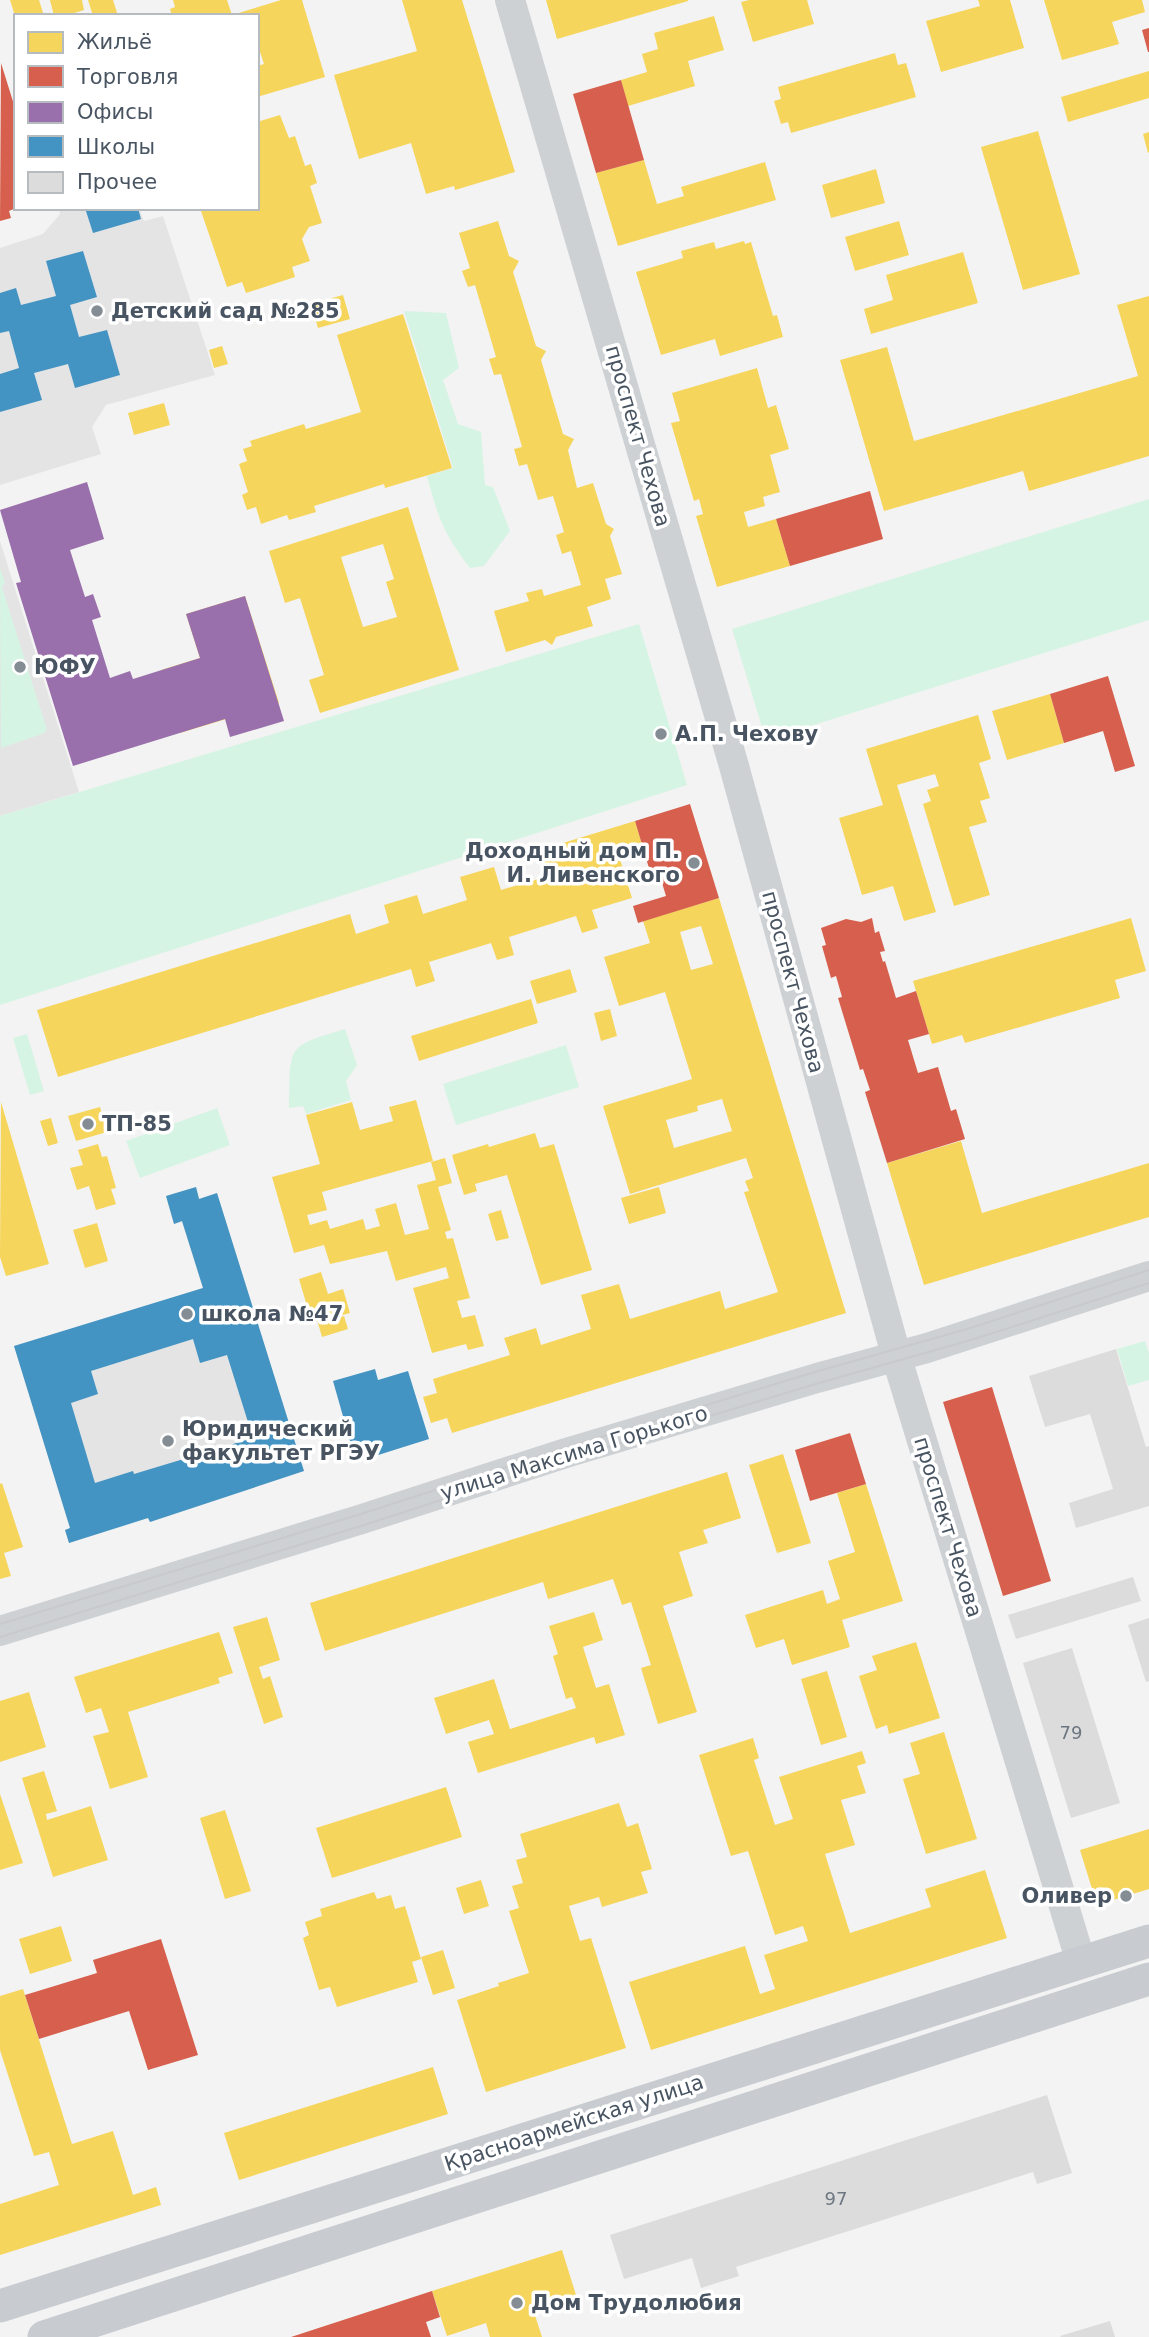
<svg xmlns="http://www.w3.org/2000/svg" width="1149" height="2337" viewBox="0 0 1149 2337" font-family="'DejaVu Sans',sans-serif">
  <rect width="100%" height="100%" fill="#f3f3f3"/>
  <!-- education -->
  <path fill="#e4e4e5" d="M59 208H139L144 221 163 216 215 375 106 405 92 427 101 454 0 485V248L43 234 60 214Z
    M0 541 79 792 0 816Z
    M196 1187 200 1199 217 1193 304 1471 150 1522 148 1518 69 1543 65 1530 70 1528 14 1346 203 1288 182 1222 174 1224 166 1196Z"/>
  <!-- green -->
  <path fill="#d6f4e3" d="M404 311 446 313 459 368 443 380 458 424 481 432 485 485 493 487 510 531 484 566 470 568C444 534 438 518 427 476L453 468Z
    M1149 499V620L766 740 732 629Z
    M0 568 5 582 2 587 47 730 42 734 1 748Z
    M639 624 687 785 0 1005V816Z
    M345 1029 357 1065 346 1081 351 1100 306 1114 303 1106 289 1108C291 1046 284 1047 345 1029Z
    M27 1034 44 1091 30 1095 13 1038Z
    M566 1045 579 1087 456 1125 443 1084Z
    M217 1108 230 1145 140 1178 126 1141Z
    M1145 1341 1149 1353V1380L1128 1386 1117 1349Z"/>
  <!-- homes -->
  <path fill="#f6d55c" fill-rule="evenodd" d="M10 0H39L44 16H15Z
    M50 0H82L84 10 65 16H54Z
    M88 0H113L118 16H93Z
    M173 0H227L232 15 281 0H302L325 77 257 97V66L264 64 257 43V16H172L170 9 175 7Z
    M402 0H462L515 172 455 190 454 186 426 194 411 143 359 159 334 75 417 51Z
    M546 0H688V1L557 39Z
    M749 0H807L814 24 753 42 741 2Z
    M978 0H1010L1024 48 941 72 926 21 980 6Z
    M1044 0H1142L1145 12 1112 22 1119 44 1062 60Z
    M714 16 724 50 688 61 695 86 628 106 621 80 647 72 642 54 658 49 654 33Z
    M895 53 898 65 906 63 916 97 791 133 788 122 781 124 774 101 781 99 778 87Z
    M1149 71V98L1068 122 1061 97Z
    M280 115 289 138 295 136 305 166 311 164 317 183 310 186 322 223 309 227 302 239 310 261 292 267 295 277 246 293 242 282 227 287 201 211 208 208H257V122Z
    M1038 131 1080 274 1023 290 981 147Z
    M1149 132V152L1148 153 1143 134Z
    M644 160 657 204 684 196 681 187 765 162 776 200 618 246 596 173Z
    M876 169 885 203 831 218 822 185Z
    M498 221 509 256 519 261 513 272 536 346 546 351 541 360 563 434 574 439 568 450 577 488 593 483 606 524 614 529 610 536 622 574 605 579 611 599 587 607 593 626 556 637 552 645 545 640 506 652 494 611 529 601 526 593 542 589 544 596 581 585 571 551 562 554 556 535 564 532 553 496 538 500 527 464 519 466 514 449 522 447 501 374 494 375 489 359 496 357 475 285 468 287 462 271 470 268 459 233Z
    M899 221 909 255 855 271 845 237Z
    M744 241 745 244 751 242 773 316 777 315 783 337 720 356 715 339 661 355 636 272 683 258 681 251 714 242 716 249Z
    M963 252 978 303 871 334 864 309 893 300 886 275Z
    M343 295 350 319 318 328 311 304Z
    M1149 296V456L1029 491 1023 471 884 511 840 360 887 347 914 441 1138 376 1117 305Z
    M403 314 452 468 385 488 384 484 314 506 316 512 289 520 287 515 261 524 256 507 247 510 242 495 248 492 239 464 247 461 243 449 252 446 250 441 304 424 306 429 361 412 337 335Z
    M222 346 228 364 214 368 209 350Z
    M757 368 768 408 776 405 789 449 770 455 780 492 763 497 765 506 744 512 748 527 776 519 790 566 717 587 696 516 703 514 699 499 694 501 671 423 680 421 672 393Z
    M164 403 170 425 134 435 128 413Z
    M408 507 459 670 320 713 309 680 324 675 300 598 285 603 269 551ZM383 544 394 579 386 582 397 617 363 627 341 557Z
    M245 596 279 703 180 733 161 670 200 658 186 614Z
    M1050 694 1064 743 1007 760 992 711Z
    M978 715 991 759 979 763 990 798 980 801 987 822 969 827 990 895 954 906 923 804 931 801 927 790 939 786 935 774 897 785 936 912 904 921 893 886 862 895 839 818 883 805 866 749Z
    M635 821 643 848 619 856 632 898 592 910 598 928 582 933 576 916 509 937 514 955 497 960 491 943 429 962 435 981 416 987 411 969 58 1077 37 1010 350 914 356 934 389 923 384 905 417 895 423 914 467 900 460 877 494 867 501 890 548 876 540 850Z
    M719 898 846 1313 452 1433 447 1418 431 1423 423 1397 437 1393 433 1379 510 1355 504 1338 536 1328 541 1345 591 1329 581 1295 619 1284 630 1319 720 1291 725 1309 778 1292 744 1192 749 1191 745 1181 753 1178 746 1158 630 1194 603 1106 692 1079 665 992 619 1006 604 957 650 943 643 921ZM701 926 713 964 691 970 680 932ZM722 1099 732 1131 674 1148 666 1120 698 1111 697 1106Z
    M1131 918 1146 971 1115 980 1120 998 965 1043 962 1035 932 1044 913 981Z
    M570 969 577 992 537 1004 530 981Z
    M531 999 538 1023 419 1061 411 1036Z
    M610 1009 617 1036 601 1041 594 1013Z
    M416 1100 433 1161 322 1192 327 1210 307 1215 310 1225 327 1220 330 1229 363 1219 366 1230 380 1226 375 1209 396 1203 405 1235 429 1229 417 1185 436 1180 431 1162 445 1158 452 1183 438 1187 451 1230 445 1232 447 1239 453 1238 470 1298 457 1301 462 1318 475 1315 484 1346 468 1350 466 1344 432 1353 413 1288 449 1278 446 1267 396 1281 387 1251 330 1264 324 1245 294 1253 272 1177 320 1164 306 1115 352 1102 360 1130 393 1121 389 1107Z
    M1 1102 49 1264 6 1276 0 1257Z
    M100 1107 107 1132 76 1141 68 1116Z
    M51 1118 58 1143 48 1146 40 1121Z
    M535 1133 540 1148 554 1144 592 1270 541 1285 507 1175 475 1184 477 1191 464 1195 452 1155 488 1144 489 1147Z
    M961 1141 982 1213 1149 1163V1217L924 1285 887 1163Z
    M98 1144 102 1157 107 1156 116 1188 111 1189 116 1204 96 1210 89 1186 77 1190 70 1168 83 1165 78 1150Z
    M659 1187 666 1213 629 1224 621 1198Z
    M501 1210 509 1238 496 1241 488 1214Z
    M97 1223 108 1261 85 1268 73 1230Z
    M321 1272 328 1294 343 1289 350 1313 312 1323 299 1279Z
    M344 1316 348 1329 322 1337 318 1323Z
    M783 1454 811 1543 777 1553 749 1465Z
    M727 1472 741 1518 703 1530 708 1543 679 1552 693 1596 663 1606 697 1712 658 1724 641 1668 651 1665 631 1602 622 1605 613 1579 548 1599 543 1582 325 1651 310 1603Z
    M2 1483 23 1547 4 1553 11 1576 0 1579V1484Z
    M866 1484 903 1601 842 1620 850 1647 792 1665 784 1639 756 1648 745 1615 823 1590 827 1604 840 1599 828 1561 855 1552 837 1493Z
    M594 1612 603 1640 583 1647 596 1688 609 1684 625 1735 596 1744 594 1737 478 1773 468 1742 494 1734 489 1720 446 1734 434 1698 494 1679 510 1729 576 1708 572 1697 566 1699 553 1656 558 1654 549 1626Z
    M267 1617 280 1660 259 1667 263 1679 270 1676 283 1717 264 1724 233 1627Z
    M219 1632 233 1673 218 1678 220 1683 128 1712 148 1777 110 1789 93 1736 109 1732 101 1708 86 1713 74 1677Z
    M916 1642 940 1718 889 1734 887 1725 876 1729 859 1676 877 1670 872 1656Z
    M827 1671 847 1737 821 1745 801 1679Z
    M29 1692 46 1747 0 1762V1701Z
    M944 1732 977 1839 926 1854 903 1779 920 1774 910 1743Z
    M753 1738 759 1758 754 1760 775 1825 793 1819 779 1777 862 1751 866 1763 857 1766 866 1793 841 1800 855 1845 825 1854 850 1933 931 1907 925 1889 985 1870 1007 1938 651 2050 629 1982 745 1946 760 1994 775 1989 764 1955 808 1941 803 1926 775 1935 748 1851 731 1856 699 1755Z
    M44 1771 57 1811 46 1814 47 1820 91 1806 108 1860 53 1877 22 1778Z
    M446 1787 462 1837 332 1878 316 1828Z
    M0 1794 23 1863 0 1870Z
    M619 1803 627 1827 638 1823 652 1869 641 1872 648 1893 602 1907 599 1897 569 1906 580 1941 591 1938 626 2048 486 2092 457 2000 499 1986 498 1983 529 1973 509 1911 519 1908 512 1886 523 1883 516 1860 527 1857 520 1834Z
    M225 1810 251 1891 225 1899 200 1818Z
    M1149 1829V1889L1097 1905 1080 1850Z
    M481 1880 489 1906 464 1914 456 1888Z
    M374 1892 377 1899 391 1895 395 1909 405 1906 421 1959 412 1962 418 1982 337 2007 330 1987 319 1990 303 1938 309 1935 305 1922 322 1916 320 1909Z
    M61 1926 72 1961 30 1974 19 1939Z
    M443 1950 455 1988 433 1995 421 1957Z
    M23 1989 72 2144 113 2131 133 2195 156 2187 161 2205 0 2255V2204L59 2185 49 2152 34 2156 0 2050V1996Z
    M433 2067 448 2114 239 2180 224 2133Z
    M562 2250 576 2295 533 2309 542 2337H490L486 2323 447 2336 432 2291Z"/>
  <!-- shops -->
  <path fill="#d6604d" d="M1149 28V52H1148L1142 30Z
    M1 63 16 111V208L9 211 11 218 0 221Z
    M621 80 644 160 596 173 573 94Z
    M870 491 883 539 790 566 776 519Z
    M1108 676 1135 766 1115 772 1103 731 1064 743 1050 694Z
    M690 804 719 898 638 923 633 906 666 896 659 873 651 875 635 821Z
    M872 918 875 933 879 931 885 951 880 952 883 962 885 961 896 998 916 991 929 1034 908 1040 918 1073 938 1067 951 1111 956 1109 965 1139 887 1163 865 1092 870 1090 863 1069 860 1070 838 998 842 997 836 976 831 978 822 946 826 945 821 928 846 919 861 922Z
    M992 1387 1051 1581 1003 1596 943 1402Z
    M850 1433 866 1484 810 1501 795 1450Z
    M161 1939 198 2055 148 2070 129 2011 39 2039 25 1995 97 1973 93 1960Z
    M432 2291 440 2317 426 2322 431 2337H291Z"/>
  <!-- offices -->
  <path fill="#9970ab" d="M87 482 104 539 70 550 85 597 93 594 101 617 92 620 110 678 130 671 133 679 200 658 186 614 245 596 284 721 230 737 225 719 73 766 16 583 21 582 0 510Z"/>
  <!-- schools -->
  <path fill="#4393c3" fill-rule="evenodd" d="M85 208H138L141 219 93 233Z
    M83 251 97 297 70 305 79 337 107 330 120 375 75 388 68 364 34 373 42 400 0 412V374L19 368 9 331 0 333V293L16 288 21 305 56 296 46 261Z
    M196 1187 199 1199 217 1193 304 1471 150 1522 148 1518 69 1543 65 1530 70 1528 14 1346 203 1288 182 1221 174 1224 166 1196ZM193 1339 200 1363 227 1355 253 1438 134 1474 133 1471 95 1483 71 1403 98 1394 91 1371Z
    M375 1369 378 1380 408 1371 429 1439 356 1462 333 1381Z"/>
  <!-- building -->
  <path fill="#dcdcdd" d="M1116 1349 1146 1447 1149 1446V1506L1076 1528 1069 1503 1113 1489 1090 1414 1045 1427 1029 1376Z
    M1133 1577 1141 1601 1016 1639 1008 1615Z
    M1149 1618V1681L1146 1682 1128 1625Z
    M1072 1648 1120 1803 1071 1818 1023 1663Z
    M1047 2095 1072 2173 1037 2184 1033 2172 736 2267 739 2276 701 2288 692 2258 624 2279 610 2235Z
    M1110 2321 1115 2337H1061L1060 2336Z"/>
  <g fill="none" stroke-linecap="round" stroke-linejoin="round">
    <!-- secondary -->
    <path stroke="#ced1d4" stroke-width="30" d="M510 0 734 766 898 1362 1081 1962
      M0 1631 362 1519 566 1453 817 1378 927 1348 1149 1276"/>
    <!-- primary -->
    <path stroke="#c8ccd0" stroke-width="33" d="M0 2306 1149 1941
      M44 2337 1149 1979"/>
    <!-- tram -->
    <path stroke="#c8c9cc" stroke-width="2" d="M0 1624 361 1514 565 1448 815 1372 967 1329 1149 1270
      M0 1637 364 1525 568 1459 819 1383 971 1340 1149 1283"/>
  </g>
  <!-- markers -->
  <g fill="#848c94" stroke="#fff" stroke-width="2.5">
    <circle cx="97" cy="311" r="7"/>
    <circle cx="20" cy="667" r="7"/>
    <circle cx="661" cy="734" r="7"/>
    <circle cx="694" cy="863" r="7"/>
    <circle cx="88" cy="1124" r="7"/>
    <circle cx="187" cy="1314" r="7"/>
    <circle cx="168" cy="1441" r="7"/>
    <circle cx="1126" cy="1896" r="7"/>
    <circle cx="517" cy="2303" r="7"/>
  </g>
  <g text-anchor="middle" stroke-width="7" stroke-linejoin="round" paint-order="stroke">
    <!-- number labels -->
    <g font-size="18" fill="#6e7781">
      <text x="1071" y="1739">79</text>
      <text x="836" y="2205">97</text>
    </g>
    <!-- poi labels -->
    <g font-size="21" font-weight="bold" fill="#485461" stroke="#fff" text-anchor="start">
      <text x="111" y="318">Детский сад №285</text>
      <text x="34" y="674">ЮФУ</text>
      <text x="675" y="741">А.П. Чехову</text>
      <text x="680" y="858" text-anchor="end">Доходный дом П.<tspan x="680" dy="24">И. Ливенского</tspan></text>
      <text x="102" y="1131">ТП-85</text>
      <text x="201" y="1321">школа №47</text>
      <text x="182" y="1436">Юридический<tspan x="182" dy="24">факультет РГЭУ</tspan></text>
      <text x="1112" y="1903" text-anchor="end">Оливер</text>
      <text x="531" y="2310">Дом Трудолюбия</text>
    </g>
    <!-- street labels -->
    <g font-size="21" fill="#485461" stroke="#fff">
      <text transform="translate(638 436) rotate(74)" y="7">проспект Чехова</text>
      <text transform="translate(793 982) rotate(75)" y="7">проспект Чехова</text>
      <text transform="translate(574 1453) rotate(-17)" y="7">улица Максима Горького</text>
      <text transform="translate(948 1527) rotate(73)" y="7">проспект Чехова</text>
      <text transform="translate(574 2123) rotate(-18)" y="7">Красноармейская улица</text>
    </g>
  </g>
  <!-- legend -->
  <rect x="14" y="14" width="245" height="196" fill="#ffffff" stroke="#b6bbc0" stroke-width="2"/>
  <rect x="28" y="32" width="35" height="21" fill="#f6d55c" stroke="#b6bbc0" stroke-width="2"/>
  <text x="77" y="49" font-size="21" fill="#485461">Жильё</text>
  <rect x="28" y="66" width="35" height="21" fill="#d6604d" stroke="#b6bbc0" stroke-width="2"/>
  <text x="77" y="84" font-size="21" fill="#485461">Торговля</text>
  <rect x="28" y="102" width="35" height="21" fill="#9970ab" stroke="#b6bbc0" stroke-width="2"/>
  <text x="77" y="119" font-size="21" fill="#485461">Офисы</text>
  <rect x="28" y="136" width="35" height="21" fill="#4393c3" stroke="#b6bbc0" stroke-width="2"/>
  <text x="77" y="154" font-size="21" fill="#485461">Школы</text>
  <rect x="28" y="172" width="35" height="21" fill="#dcdcdd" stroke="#b6bbc0" stroke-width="2"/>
  <text x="77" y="189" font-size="21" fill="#485461">Прочее</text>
</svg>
